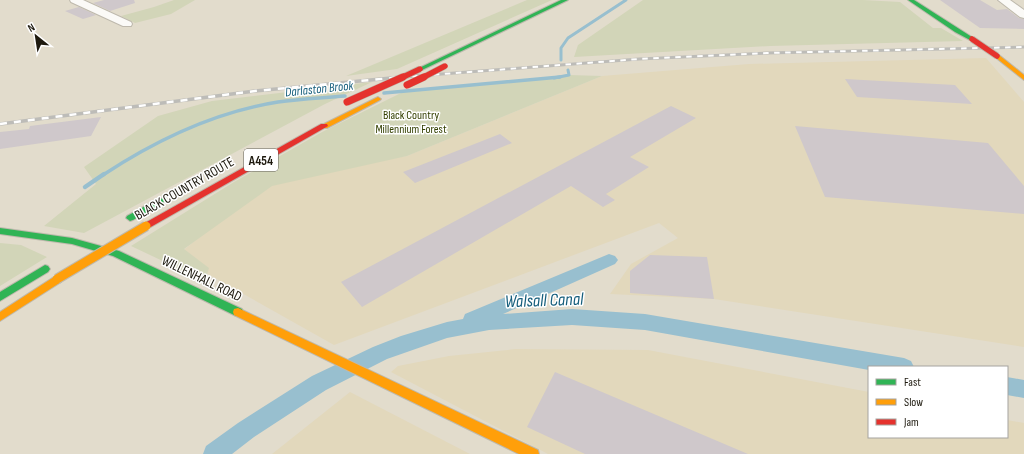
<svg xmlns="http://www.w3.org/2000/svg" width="1024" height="454" viewBox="0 0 1024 454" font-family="'Sofia Sans Condensed',sans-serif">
  <rect width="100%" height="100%" fill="#e2dccc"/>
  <!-- built -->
  <path fill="#e2d8bc" d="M986 58 1024 102V347L714 299 610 294 631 264 678 238 659 223 334 345 176 256 270 181 407 156 602 76 749 64Z
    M516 349 648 350 869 392V437H1007V420L1024 423V454H548L391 372 398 366 449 356Z
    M350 392 470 454H272Z"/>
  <!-- green -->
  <path fill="#d2d5b8" d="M174 0H195L171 14 135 23 121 16 154 7Z
    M527 0H552L397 69 346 76Z
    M643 0H863L900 2 933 28H941L963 41 770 46 574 57 578 45Z
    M569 75 602 76 407 156 272 186 184 249 209 268 205 281 131 246 234 182 322 132 403 92 547 79Z
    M372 82 325 104 84 233 44 226 96 184 84 167 158 116 212 101Z
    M0 243 21 245 47 257 0 286Z"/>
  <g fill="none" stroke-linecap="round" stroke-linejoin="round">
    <!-- stream-far2 -->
    <path stroke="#98bfcf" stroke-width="3" d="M561 60V48L568 38 626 0
      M554 78 569 75 568 70"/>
    <!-- stream-far1 -->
    <path stroke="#98bfcf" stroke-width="3.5" d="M384 93 560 77
      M103 175C156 140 215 112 278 102 300 99 323 98 345 96"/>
    <!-- stream -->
    <path stroke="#98bfcf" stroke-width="4.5" d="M85 187 104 174"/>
    <!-- canal -->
    <path fill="#98bfcf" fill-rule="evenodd" d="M609 254 615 256 618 260 615 264 503 314 572 309 645 314 904 358 911 361 914 367H869V370L645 330 572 325 489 330 447 338 387 359 326 390 254 437 232 454H203L206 446 238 423 312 376 373 347 401 336 447 322 463 319 465 314Z
      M1007 377 1024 380V398L1007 395Z"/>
  </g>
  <!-- building -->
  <path fill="#cfc8cb" d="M104 0H134L135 3 110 11 93 3Z
    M940 0H980L997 10 1007 9 1019 18 1024 19V29L980 28Z
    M79 7 96 15 83 19 65 11Z
    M845 79 955 85 972 104 857 97Z
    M671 106 696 118 630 157 649 167 606 194 615 200 603 207 571 186 362 307 341 282Z
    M101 117 91 136 0 149V132L29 129 30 126Z
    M795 126 988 143 1024 186V214L825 197Z
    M500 134 512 143 415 183 403 172Z
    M650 255 707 257 714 299 630 293V271Z
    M555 372 748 454H585L527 427Z"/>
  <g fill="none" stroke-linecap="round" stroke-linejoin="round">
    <defs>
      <path id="street" d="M70 0H83L131 22 132 24 131 26H123L71 2Z
        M998 0H1010L1024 10V18L1020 17Z"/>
      <path id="fast" d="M561 0H568L422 70 417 69Z
        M908 0H914L975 39 970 40 955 32Z
        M160 198 163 199 164 201 163 203 133 220 130 221 126 218 127 216Z
        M0 228 72 238 119 251 242 309 243 312 242 315 238 316 234 315 113 256 72 244 0 234Z
        M45 265 48 266 50 269 48 272 0 301V292Z"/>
      <path id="slow" d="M995 55H999L1024 75V80L995 57Z
        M378 97 381 99 380 100 327 128H321L320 126Z
        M57 275 61 276 62 279 61 282 0 321V312Z
        M238 308 538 450 539 454H519L234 315 233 312 234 309Z"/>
      <path id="jam" d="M321 124H327L328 126 149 228H143L142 226 143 224Z"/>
    </defs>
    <!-- street casing -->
    <use href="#street" stroke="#beb9ad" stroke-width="2"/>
    <!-- fast casing -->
    <use href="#fast" stroke="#beb9ad" stroke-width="2"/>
    <!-- slow casing -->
    <use href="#slow" stroke="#beb9ad" stroke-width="2"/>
    <!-- jam casing -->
    <use href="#jam" stroke="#beb9ad" stroke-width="2"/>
    <!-- street -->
    <use href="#street" fill="#fbfaf7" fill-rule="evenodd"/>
    <!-- fast -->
    <use href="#fast" fill="#30b455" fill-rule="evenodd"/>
    <!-- slow -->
    <use href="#slow" fill="#ff9f0a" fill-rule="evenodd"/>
    <!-- jam -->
    <use href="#jam" fill="#e5322d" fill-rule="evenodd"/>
    <defs>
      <path id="rail-far1" d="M390 78 639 59 767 53 1024 47"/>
      <path id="rail" d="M0 124 255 91 402 77"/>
    </defs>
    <!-- rail-far1 casing -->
    <use href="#rail-far1" stroke="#bdbcb8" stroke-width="3"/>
    <!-- rail casing -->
    <use href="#rail" stroke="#bdbcb8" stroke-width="3.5"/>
    <!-- rail-far1 -->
    <use href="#rail-far1" stroke="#fff" stroke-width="2" stroke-dasharray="5.5" stroke-linecap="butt"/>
    <!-- rail -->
    <use href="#rail" stroke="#fff" stroke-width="2.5" stroke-dasharray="7" stroke-linecap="butt"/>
    <defs>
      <path id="slow-bridge" d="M57 279 146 226"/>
      <path id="jam-bridge-far1" d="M972 39 997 56
        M401 78 420 69
        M422 78 445 66"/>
      <path id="jam-bridge" d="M407 85 424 77
        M347 102 403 77"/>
    </defs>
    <!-- slow-bridge casing -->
    <use href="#slow-bridge" stroke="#beb9ad" stroke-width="11" stroke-linecap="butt"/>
    <!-- jam-bridge-far1 casing -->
    <use href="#jam-bridge-far1" stroke="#beb9ad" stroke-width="7" stroke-linecap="butt"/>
    <!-- jam-bridge casing -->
    <use href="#jam-bridge" stroke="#beb9ad" stroke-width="8" stroke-linecap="butt"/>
    <!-- slow-bridge -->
    <use href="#slow-bridge" stroke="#ff9f0a" stroke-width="9"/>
    <!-- jam-bridge-far1 -->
    <use href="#jam-bridge-far1" stroke="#e5322d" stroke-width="5.5"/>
    <!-- jam-bridge -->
    <use href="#jam-bridge" stroke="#e5322d" stroke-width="7"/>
  </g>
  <g text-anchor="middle" stroke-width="3" stroke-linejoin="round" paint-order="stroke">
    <!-- far-park labels -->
    <g font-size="12" fill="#333f00" stroke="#fff">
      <text x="411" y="119">Black Country<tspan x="411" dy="14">Millennium Forest</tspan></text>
    </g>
    <!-- far-water labels -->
    <g font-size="13" font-style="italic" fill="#165e7c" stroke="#fff">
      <text transform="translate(319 88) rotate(-6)" y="5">Darlaston Brook</text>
    </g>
    <!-- shield labels -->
    <rect fill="#fff" stroke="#615e56" stroke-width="1" x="244" y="149" width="34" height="22" rx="3"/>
    <g font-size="13" font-weight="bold" fill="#1d190e">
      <text x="261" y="165">A454</text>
    </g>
    <!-- street labels -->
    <g font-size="14" fill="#1d190e" stroke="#fff">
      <text transform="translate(184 188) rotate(-30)" y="5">BLACK COUNTRY ROUTE</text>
      <text transform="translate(202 278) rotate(26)" y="5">WILLENHALL ROAD</text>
    </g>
    <!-- near-water labels -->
    <g font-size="18" font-style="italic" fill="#165e7c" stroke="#fff">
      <text transform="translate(544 300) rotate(-2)" y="6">Walsall Canal</text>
    </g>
  </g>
  <!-- legend -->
  <rect x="868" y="366" width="140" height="72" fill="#ffffff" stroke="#a5a39f"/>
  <rect x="876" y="379" width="20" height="6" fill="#30b455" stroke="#a5a39f"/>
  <text x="904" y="386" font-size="12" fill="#1d190e">Fast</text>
  <rect x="876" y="399" width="20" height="6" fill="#ff9f0a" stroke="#a5a39f"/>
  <text x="904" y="406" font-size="12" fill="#1d190e">Slow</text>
  <rect x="876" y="419" width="20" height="6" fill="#e5322d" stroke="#a5a39f"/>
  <text x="904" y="426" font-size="12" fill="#1d190e">Jam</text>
  <!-- north arrow -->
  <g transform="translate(36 36) rotate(330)" stroke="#ffffff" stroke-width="3" paint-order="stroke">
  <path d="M0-3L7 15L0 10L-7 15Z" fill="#1d190e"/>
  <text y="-6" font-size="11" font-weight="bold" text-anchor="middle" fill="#1d190e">N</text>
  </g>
</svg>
